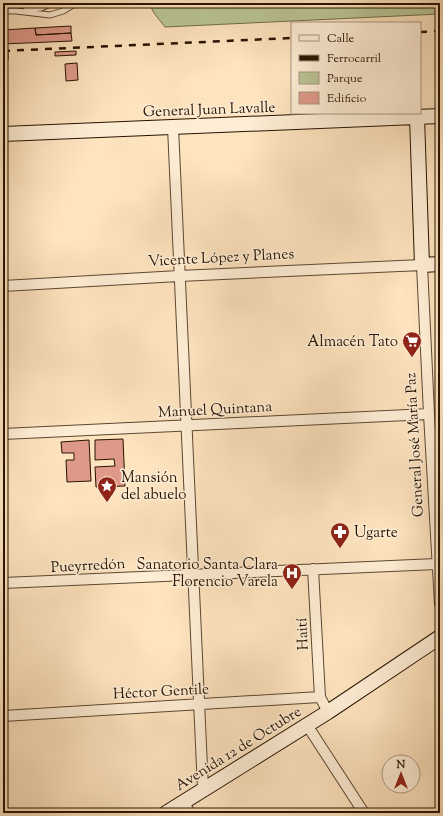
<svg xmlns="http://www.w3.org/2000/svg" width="443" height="816" viewBox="0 0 443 816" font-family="'Sorts Mill Goudy',serif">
  <rect width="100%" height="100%" fill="#fde3be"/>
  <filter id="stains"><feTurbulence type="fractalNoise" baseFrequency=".005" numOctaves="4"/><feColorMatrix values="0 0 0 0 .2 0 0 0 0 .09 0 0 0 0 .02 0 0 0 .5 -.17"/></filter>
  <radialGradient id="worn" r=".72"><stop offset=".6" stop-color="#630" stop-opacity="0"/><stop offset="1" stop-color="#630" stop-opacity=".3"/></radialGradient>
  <!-- green -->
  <path fill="#bac595" stroke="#706c4a" d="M149 3H440V14L165 27 154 13Z"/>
  <!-- building -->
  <path fill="#df9989" stroke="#271300" d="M3 3H26V4L3 5Z
    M71 26V33L36 35 35 28Z
    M35 28 36 35 71 33 72 41 3 44V30Z
    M76 51V55L55 56V52Z
    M3 53H8V60H3Z
    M77 63 78 80 66 81 65 64Z
    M123 439 125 486 96 487 95 467 115 466 114 459 95 460V440Z
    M89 440 91 481 67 482 66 460H74V453H62L61 442Z"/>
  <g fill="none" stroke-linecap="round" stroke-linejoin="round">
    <defs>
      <path id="lane" d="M26 10 41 8 52 3
        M3 11H18
        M16 11 50 15 63 11 76 3"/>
      <path id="street" d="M173 127 203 789
        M3 286 179 276 422 265 429 414 440 604
        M3 434 429 414
        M313 569 320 697 328 712
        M3 583 437 564
        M3 716 320 697
        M307 725 364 813
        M183 802 190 813"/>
      <path id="secondary" d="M417 117 422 265 440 264
        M3 134 440 116
        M166 813 328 712 440 637"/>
    </defs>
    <!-- lane casing -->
    <use href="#lane" stroke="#5c4730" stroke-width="7"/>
    <!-- street casing -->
    <use href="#street" stroke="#5c4730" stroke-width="12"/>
    <!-- secondary casing -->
    <use href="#secondary" stroke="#271300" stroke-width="16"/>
    <!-- lane -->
    <use href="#lane" stroke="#feedd5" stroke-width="5"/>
    <!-- street -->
    <use href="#street" stroke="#feedd5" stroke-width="10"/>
    <!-- secondary -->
    <use href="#secondary" stroke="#feedd5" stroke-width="14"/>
    <!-- rail -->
    <path stroke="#271300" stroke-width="2.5" stroke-dasharray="7 7" stroke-linecap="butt" d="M420 32 440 31
      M3 51 292 38"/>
  </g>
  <!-- icons -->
  <defs>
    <symbol id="supermarket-pin" viewBox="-11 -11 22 30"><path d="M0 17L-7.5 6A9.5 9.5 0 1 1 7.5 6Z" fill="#8f2418" stroke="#feedd5"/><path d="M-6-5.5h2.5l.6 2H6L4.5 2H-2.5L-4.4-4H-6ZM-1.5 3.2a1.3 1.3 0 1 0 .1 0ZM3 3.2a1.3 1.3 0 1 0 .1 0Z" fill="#fff"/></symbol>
    <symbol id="sight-pin" viewBox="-11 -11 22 30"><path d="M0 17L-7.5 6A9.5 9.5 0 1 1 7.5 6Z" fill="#8f2418" stroke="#feedd5"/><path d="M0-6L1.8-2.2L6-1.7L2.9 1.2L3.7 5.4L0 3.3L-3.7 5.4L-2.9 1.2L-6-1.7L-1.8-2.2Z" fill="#fff"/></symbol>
    <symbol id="pharmacy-pin" viewBox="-11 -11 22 30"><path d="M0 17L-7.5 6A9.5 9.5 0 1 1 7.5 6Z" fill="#8f2418" stroke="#feedd5"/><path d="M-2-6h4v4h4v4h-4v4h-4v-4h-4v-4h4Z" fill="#fff"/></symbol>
    <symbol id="hospital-pin" viewBox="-11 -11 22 30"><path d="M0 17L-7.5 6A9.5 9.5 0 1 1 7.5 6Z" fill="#8f2418" stroke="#feedd5"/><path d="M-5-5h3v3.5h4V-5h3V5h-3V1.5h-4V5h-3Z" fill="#fff"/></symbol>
  </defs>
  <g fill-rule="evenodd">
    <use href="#supermarket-pin" x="401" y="330" width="22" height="30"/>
    <use href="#sight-pin" x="96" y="475" width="22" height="30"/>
    <use href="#pharmacy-pin" x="329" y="521" width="22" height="30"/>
    <use href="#hospital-pin" x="281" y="562" width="22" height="30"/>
  </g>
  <g text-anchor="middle" stroke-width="3" stroke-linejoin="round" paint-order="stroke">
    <!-- street labels -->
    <g font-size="15" fill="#271300" stroke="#feedd5">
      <text transform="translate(209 109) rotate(-2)" y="5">General Juan Lavalle</text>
      <text transform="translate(221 257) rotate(-3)" y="5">Vicente López y Planes</text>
      <text transform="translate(215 409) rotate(-3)" y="5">Manuel Quintana</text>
      <text transform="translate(414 445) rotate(-93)" y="5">General José María Paz</text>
      <text transform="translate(88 565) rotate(-3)" y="5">Pueyrredón</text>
      <text transform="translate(302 634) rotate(-93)" y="5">Haití</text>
      <text transform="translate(161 691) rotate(-3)" y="5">Héctor Gentile</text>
      <text transform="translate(238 748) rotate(-32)" y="5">Avenida 12 de Octubre</text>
    </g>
    <!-- poi labels -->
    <g font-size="15" fill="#271300" stroke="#feedd5" text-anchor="end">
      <text x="398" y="346">Almacén Tato</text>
      <text x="121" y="482" text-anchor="start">Mansión<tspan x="121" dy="17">del abuelo</tspan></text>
      <text x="354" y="537" text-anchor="start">Ugarte</text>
      <text x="278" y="569">Sanatorio Santa Clara<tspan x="278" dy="17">Florencio Varela</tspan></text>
    </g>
  </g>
  <!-- margin -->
  <rect width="443" height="816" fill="none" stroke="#fde3be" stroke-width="16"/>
  <rect x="4" y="4" width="435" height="808" fill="none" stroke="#271300" stroke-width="2"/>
  <rect x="8" y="8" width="427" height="800" fill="none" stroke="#271300"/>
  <!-- legend -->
  <rect x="291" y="22" width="130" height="92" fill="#feedd5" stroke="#a89680"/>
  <rect x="299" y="35" width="20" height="6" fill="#feedd5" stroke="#a89680"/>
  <text x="327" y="42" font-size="12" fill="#271300">Calle</text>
  <rect x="299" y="55" width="20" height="6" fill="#271300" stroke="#a89680"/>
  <text x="327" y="62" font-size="12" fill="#271300">Ferrocarril</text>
  <rect x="299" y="72" width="20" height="12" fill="#bac595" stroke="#a89680"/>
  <text x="327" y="82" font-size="12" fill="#271300">Parque</text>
  <rect x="299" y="92" width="20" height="12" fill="#df9989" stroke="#a89680"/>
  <text x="327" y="102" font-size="12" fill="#271300">Edificio</text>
  <!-- north arrow -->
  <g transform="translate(401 774)"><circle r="19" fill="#feedd5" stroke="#a89680"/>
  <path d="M0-3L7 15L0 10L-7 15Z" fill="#8f2418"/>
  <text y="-6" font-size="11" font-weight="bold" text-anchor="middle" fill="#271300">N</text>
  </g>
  <rect width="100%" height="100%" filter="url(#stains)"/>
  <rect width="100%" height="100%" fill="url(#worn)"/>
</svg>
